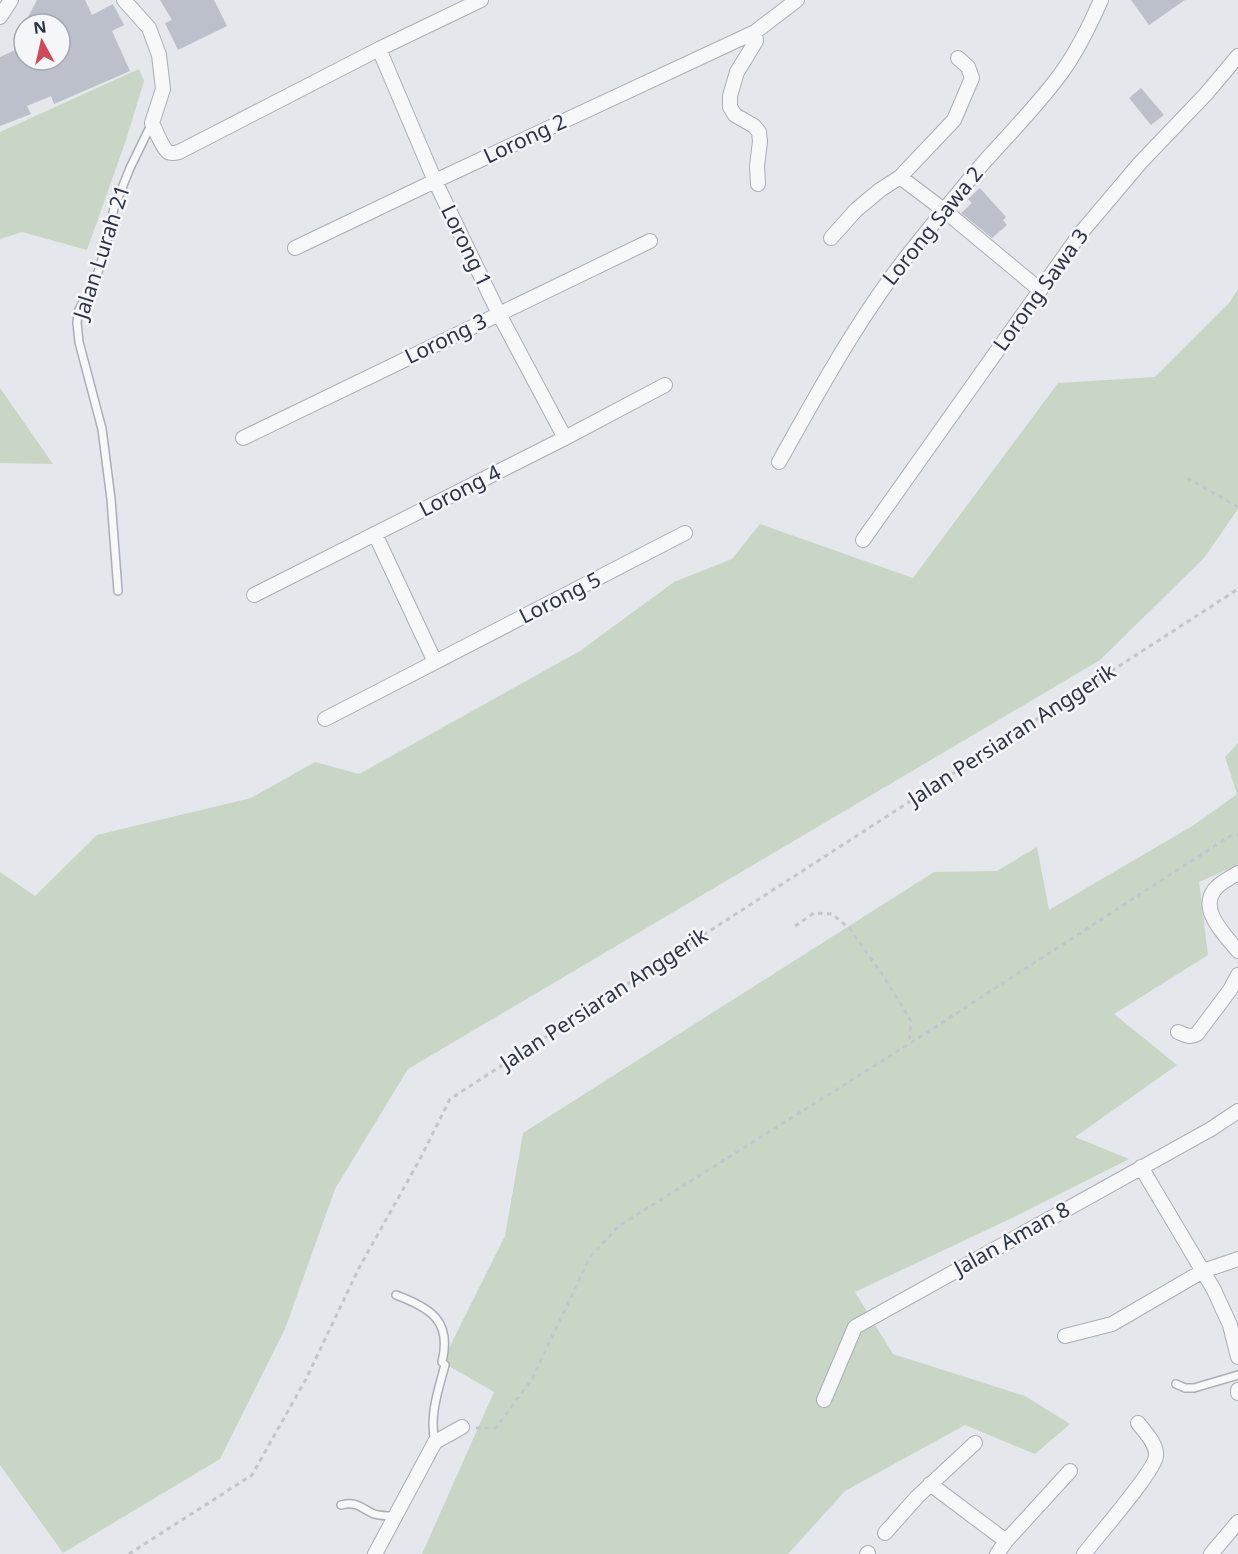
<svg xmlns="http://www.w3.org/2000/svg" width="1238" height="1554" viewBox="0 0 1238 1554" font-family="'Noto Sans',sans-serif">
  <rect width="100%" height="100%" fill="#e4e7ec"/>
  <!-- green -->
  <path fill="#c9d6c5" d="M139 69 144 81 126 140 87 250 22 232 0 239V132Z
    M1238 289V509L1204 558 1100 660 408 1069 335 1189 285 1329 220 1459 63 1553 0 1465V872L35 896 97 835 251 798 315 762 359 774 580 651 674 582 732 559 760 524 913 578 1058 383 1155 377 1229 303Z
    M0 388 53 464 0 463Z
    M1238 743V865L1199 882 1208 955 1114 1014 1177 1065 1075 1137 1129 1159 1014 1217 855 1292 893 1354 1025 1396 1070 1424 1035 1454 965 1425 845 1491 788 1554H422L494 1392 442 1362 505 1236 523 1133 934 872 997 871 1037 847 1049 910 1194 825 1237 794 1225 757Z"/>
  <!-- building -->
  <path fill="#bbc0ca" d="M37 0H85L92 15 113 4 124 25 112 31 130 71 54 104 51 96 27 106 31 114 0 126V57L20 48 24 60H60V24H37L27 19Z
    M160 0H214L227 26 178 50 165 23 172 20Z
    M1131 0H1185L1149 25Z
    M1141 88 1164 115 1151 125 1129 98Z
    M980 188 1006 217 1003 220 1007 225 992 238 961 213 972 203 968 199Z"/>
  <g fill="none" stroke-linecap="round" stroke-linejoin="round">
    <defs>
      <path id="service" d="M118 591 111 499 102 429 79 342 77 323 78 312 83 302 92 291 105 250 114 208 130 168 152 123
        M396 1295C431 1308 452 1321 442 1362L445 1365C438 1391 429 1416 435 1442
        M1176 1384 1185 1388H1194L1238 1375
        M341 1505C358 1501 360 1508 374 1514 381 1516 388 1516 395 1516"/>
      <path id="minor" d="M124 0 149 28 159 55 163 89 152 123C155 129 163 149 168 152 172 154 175 153 179 152L379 49 481 0
        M0 17 11 0
        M379 49 435 181 499 314 565 438
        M958 58 968 67 972 78 954 120 900 177 945 211 1040 290
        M758 184 757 166 760 141 759 132 754 126 735 115 730 107V96L737 72 756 41 755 32 797 0
        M831 238 856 210 880 190 900 177
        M295 248 435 181 755 32
        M243 438 650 241
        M779 462C820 389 860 315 912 250 936 220 960 190 985 161 1011 132 1039 104 1062 72 1078 50 1090 25 1101 0
        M375 534 435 662
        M863 540 1080 234 1140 163 1206 94 1238 56
        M254 595 565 438 665 385
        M325 719 685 533
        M1238 873C1231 877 1224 881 1218 886 1195 907 1225 935 1238 951
        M1178 1032C1185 1035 1190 1038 1197 1034L1230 990 1238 975
        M1141 1167 1214 1290 1230 1325 1238 1357
        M1065 1336 1112 1324 1203 1271 1238 1259
        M1238 1390V1393
        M824 1400 855 1327 1211 1129 1238 1111
        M930 1484 1006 1541
        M885 1533 917 1497 975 1443
        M375 1554 435 1442 462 1427
        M867 1554 868 1553
        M997 1554 1006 1541 1070 1471
        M1084 1554C1096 1538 1155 1471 1156 1456 1157 1444 1145 1432 1138 1423
        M1211 1554 1238 1522"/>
    </defs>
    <!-- service casing -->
    <use href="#service" stroke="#a9aeb7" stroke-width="10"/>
    <!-- minor casing -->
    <use href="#minor" stroke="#a9aeb7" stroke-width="16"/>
    <!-- path -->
    <path stroke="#c2c5cb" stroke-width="3" stroke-dasharray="4.5 4.5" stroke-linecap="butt" d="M1187 478 1238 507
      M795 926 814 913 832 914 850 929 884 977 911 1021 909 1044
      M476 1428H496L532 1379 590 1257 619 1226 909 1044 1230 836 1238 835
      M129 1554 252 1475 306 1379 359 1268 420 1159 450 1099 1238 589"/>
    <!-- service -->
    <use href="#service" stroke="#f7f8fa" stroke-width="7"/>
    <!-- minor -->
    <use href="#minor" stroke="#f7f8fa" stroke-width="14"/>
  </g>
  <g text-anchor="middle" stroke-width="5" stroke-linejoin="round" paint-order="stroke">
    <!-- street labels -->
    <g font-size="21" fill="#2b3445" stroke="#f4f6f9">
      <text transform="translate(525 139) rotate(-25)" y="7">Lorong 2</text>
      <text transform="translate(933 226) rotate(-51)" y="7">Lorong Sawa 2</text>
      <text transform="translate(466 246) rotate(64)" y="7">Lorong 1</text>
      <text transform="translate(102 252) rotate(-72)" y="7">Jalan Lurah 21</text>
      <text transform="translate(1041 290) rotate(-54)" y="7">Lorong Sawa 3</text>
      <text transform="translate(446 339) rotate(-26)" y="7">Lorong 3</text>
      <text transform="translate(460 491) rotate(-27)" y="7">Lorong 4</text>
      <text transform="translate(560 598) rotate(-27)" y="7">Lorong 5</text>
      <text transform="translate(1012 735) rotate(-33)" y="7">Jalan Persiaran Anggerik</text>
      <text transform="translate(604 999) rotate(-33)" y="7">Jalan Persiaran Anggerik</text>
      <text transform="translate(1012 1239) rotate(-29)" y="7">Jalan Aman 8</text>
    </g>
  </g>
  <!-- north arrow -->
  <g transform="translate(42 42) rotate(352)"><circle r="28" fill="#f4f6f9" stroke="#a4a8b1" stroke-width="1.5"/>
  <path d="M0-4.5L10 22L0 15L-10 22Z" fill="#d1495b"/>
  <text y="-9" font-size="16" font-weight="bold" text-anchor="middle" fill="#2b3445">N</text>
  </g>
</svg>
